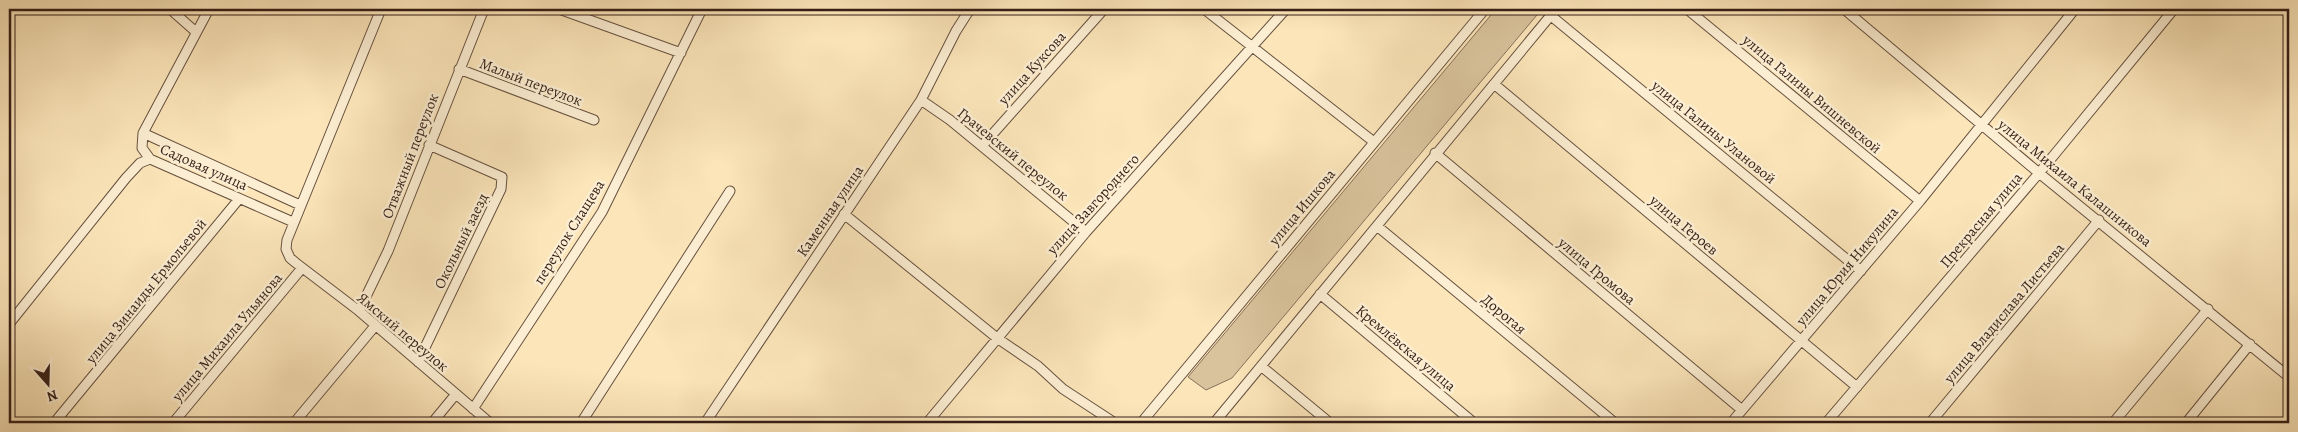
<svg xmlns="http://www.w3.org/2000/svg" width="2298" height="432" viewBox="0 0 2298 432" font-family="Alegreya,serif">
  <rect width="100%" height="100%" fill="#fbe5b9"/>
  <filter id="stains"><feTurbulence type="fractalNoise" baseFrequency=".004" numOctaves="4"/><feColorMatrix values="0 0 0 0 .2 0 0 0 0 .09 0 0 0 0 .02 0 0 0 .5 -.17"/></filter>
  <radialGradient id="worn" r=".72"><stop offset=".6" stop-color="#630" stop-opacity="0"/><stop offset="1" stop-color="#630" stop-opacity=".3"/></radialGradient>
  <!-- green -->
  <path fill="#d9c39d" stroke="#86705a" d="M1496 9H1542L1232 378 1206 390 1188 377Z"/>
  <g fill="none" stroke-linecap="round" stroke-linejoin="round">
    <defs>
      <path id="street" d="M170 9 196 32
        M209 9 143 133 142 148 150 159 293 222
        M381 9 287 240 286 249 290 258 296 263 359 311 490 423
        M559 9 681 53
        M1204 9 1374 142
        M1687 9 1920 201
        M1844 9 2039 173 2289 377
        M1550 15 1861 271
        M459 69 594 120
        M1494 84 1857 387
        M921 100 950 120 1086 232
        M143 133 300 205
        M982 146 1104 9
        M1435 153 1742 410
        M844 214 997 338 1038 366 1063 389 1115 423
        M1377 226 1615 423
        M1320 294 1474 423
        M359 311 388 251 484 9
        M9 324 126 178 140 163 150 159
        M418 362 501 189 502 177 429 145
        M1261 366 1330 423
        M473 409 602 212 702 9
        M54 423 239 199
        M173 423 302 268
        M294 423 375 326
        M432 423 456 394
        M581 423 730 191
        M705 423 921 100 956 31 970 9
        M927 423 1086 232 1286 9
        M1141 423 1485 9
        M1214 423 1556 9
        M1731 423 1920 201 2075 9
        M1826 423 2045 166 2174 9
        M1930 423 2099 220
        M2113 423 2208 309
        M2186 423 2250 344"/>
    </defs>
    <!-- street casing -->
    <use href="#street" stroke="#66503f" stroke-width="11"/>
    <!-- street -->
    <use href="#street" stroke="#fceed2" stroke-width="9"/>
  </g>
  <g text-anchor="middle" stroke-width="5" stroke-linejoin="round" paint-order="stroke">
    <!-- street labels -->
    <g font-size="15" fill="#341e16" stroke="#fceed2">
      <text transform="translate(1032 68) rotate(-48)" y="5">улица Куксова</text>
      <text transform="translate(531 82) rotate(21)" y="5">Малый переулок</text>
      <text transform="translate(1812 94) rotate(40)" y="5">улица Галины Вишневской</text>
      <text transform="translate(1714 132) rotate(39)" y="5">улица Галины Улановой</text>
      <text transform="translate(1013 154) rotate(39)" y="5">Грачевский переулок</text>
      <text transform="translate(410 156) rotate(-69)" y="5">Отважный переулок</text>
      <text transform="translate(204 167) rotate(24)" y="5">Садовая улица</text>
      <text transform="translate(2075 183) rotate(39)" y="5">улица Михаила Калашникова</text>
      <text transform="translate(1093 204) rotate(-48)" y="5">улица Завгороднего</text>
      <text transform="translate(1302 207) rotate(-50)" y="5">улица Ишкова</text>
      <text transform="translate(830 211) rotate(-56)" y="5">Каменная улица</text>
      <text transform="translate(1981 220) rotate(-50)" y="5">Прекрасная улица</text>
      <text transform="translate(1684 225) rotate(40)" y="5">улица Героев</text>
      <text transform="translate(569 232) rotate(-58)" y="5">переулок Слащева</text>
      <text transform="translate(461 241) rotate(-64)" y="5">Окольный заезд</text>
      <text transform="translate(1847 266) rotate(-50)" y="5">улица Юрия Никулина</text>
      <text transform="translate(1597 271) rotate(40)" y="5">улица Громова</text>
      <text transform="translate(146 291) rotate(-51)" y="5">улица Зинаиды Ермольевой</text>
      <text transform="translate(2004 313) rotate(-50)" y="5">улица Владислава Листьева</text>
      <text transform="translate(1504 314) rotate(40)" y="5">Дорогая</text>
      <text transform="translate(403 332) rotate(40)" y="5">Ямский переулок</text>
      <text transform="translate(227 337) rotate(-50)" y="5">улица Михаила Ульянова</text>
      <text transform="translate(1406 348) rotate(40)" y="5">Кремлёвская улица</text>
    </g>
  </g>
  <!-- margin -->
  <rect width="2298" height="432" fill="none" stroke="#fbe5b9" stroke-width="30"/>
  <rect x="10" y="10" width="2278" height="412" fill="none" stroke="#341e16" stroke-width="2.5"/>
  <rect x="15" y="15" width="2268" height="402" fill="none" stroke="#341e16"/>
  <!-- north arrow -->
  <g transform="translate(48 384) rotate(160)" stroke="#fceed2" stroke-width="4" paint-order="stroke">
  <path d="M0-4L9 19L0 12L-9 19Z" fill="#341e16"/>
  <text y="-8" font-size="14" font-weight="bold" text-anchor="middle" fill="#341e16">N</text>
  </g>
  <rect width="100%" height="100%" filter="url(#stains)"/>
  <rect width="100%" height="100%" fill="url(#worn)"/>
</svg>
